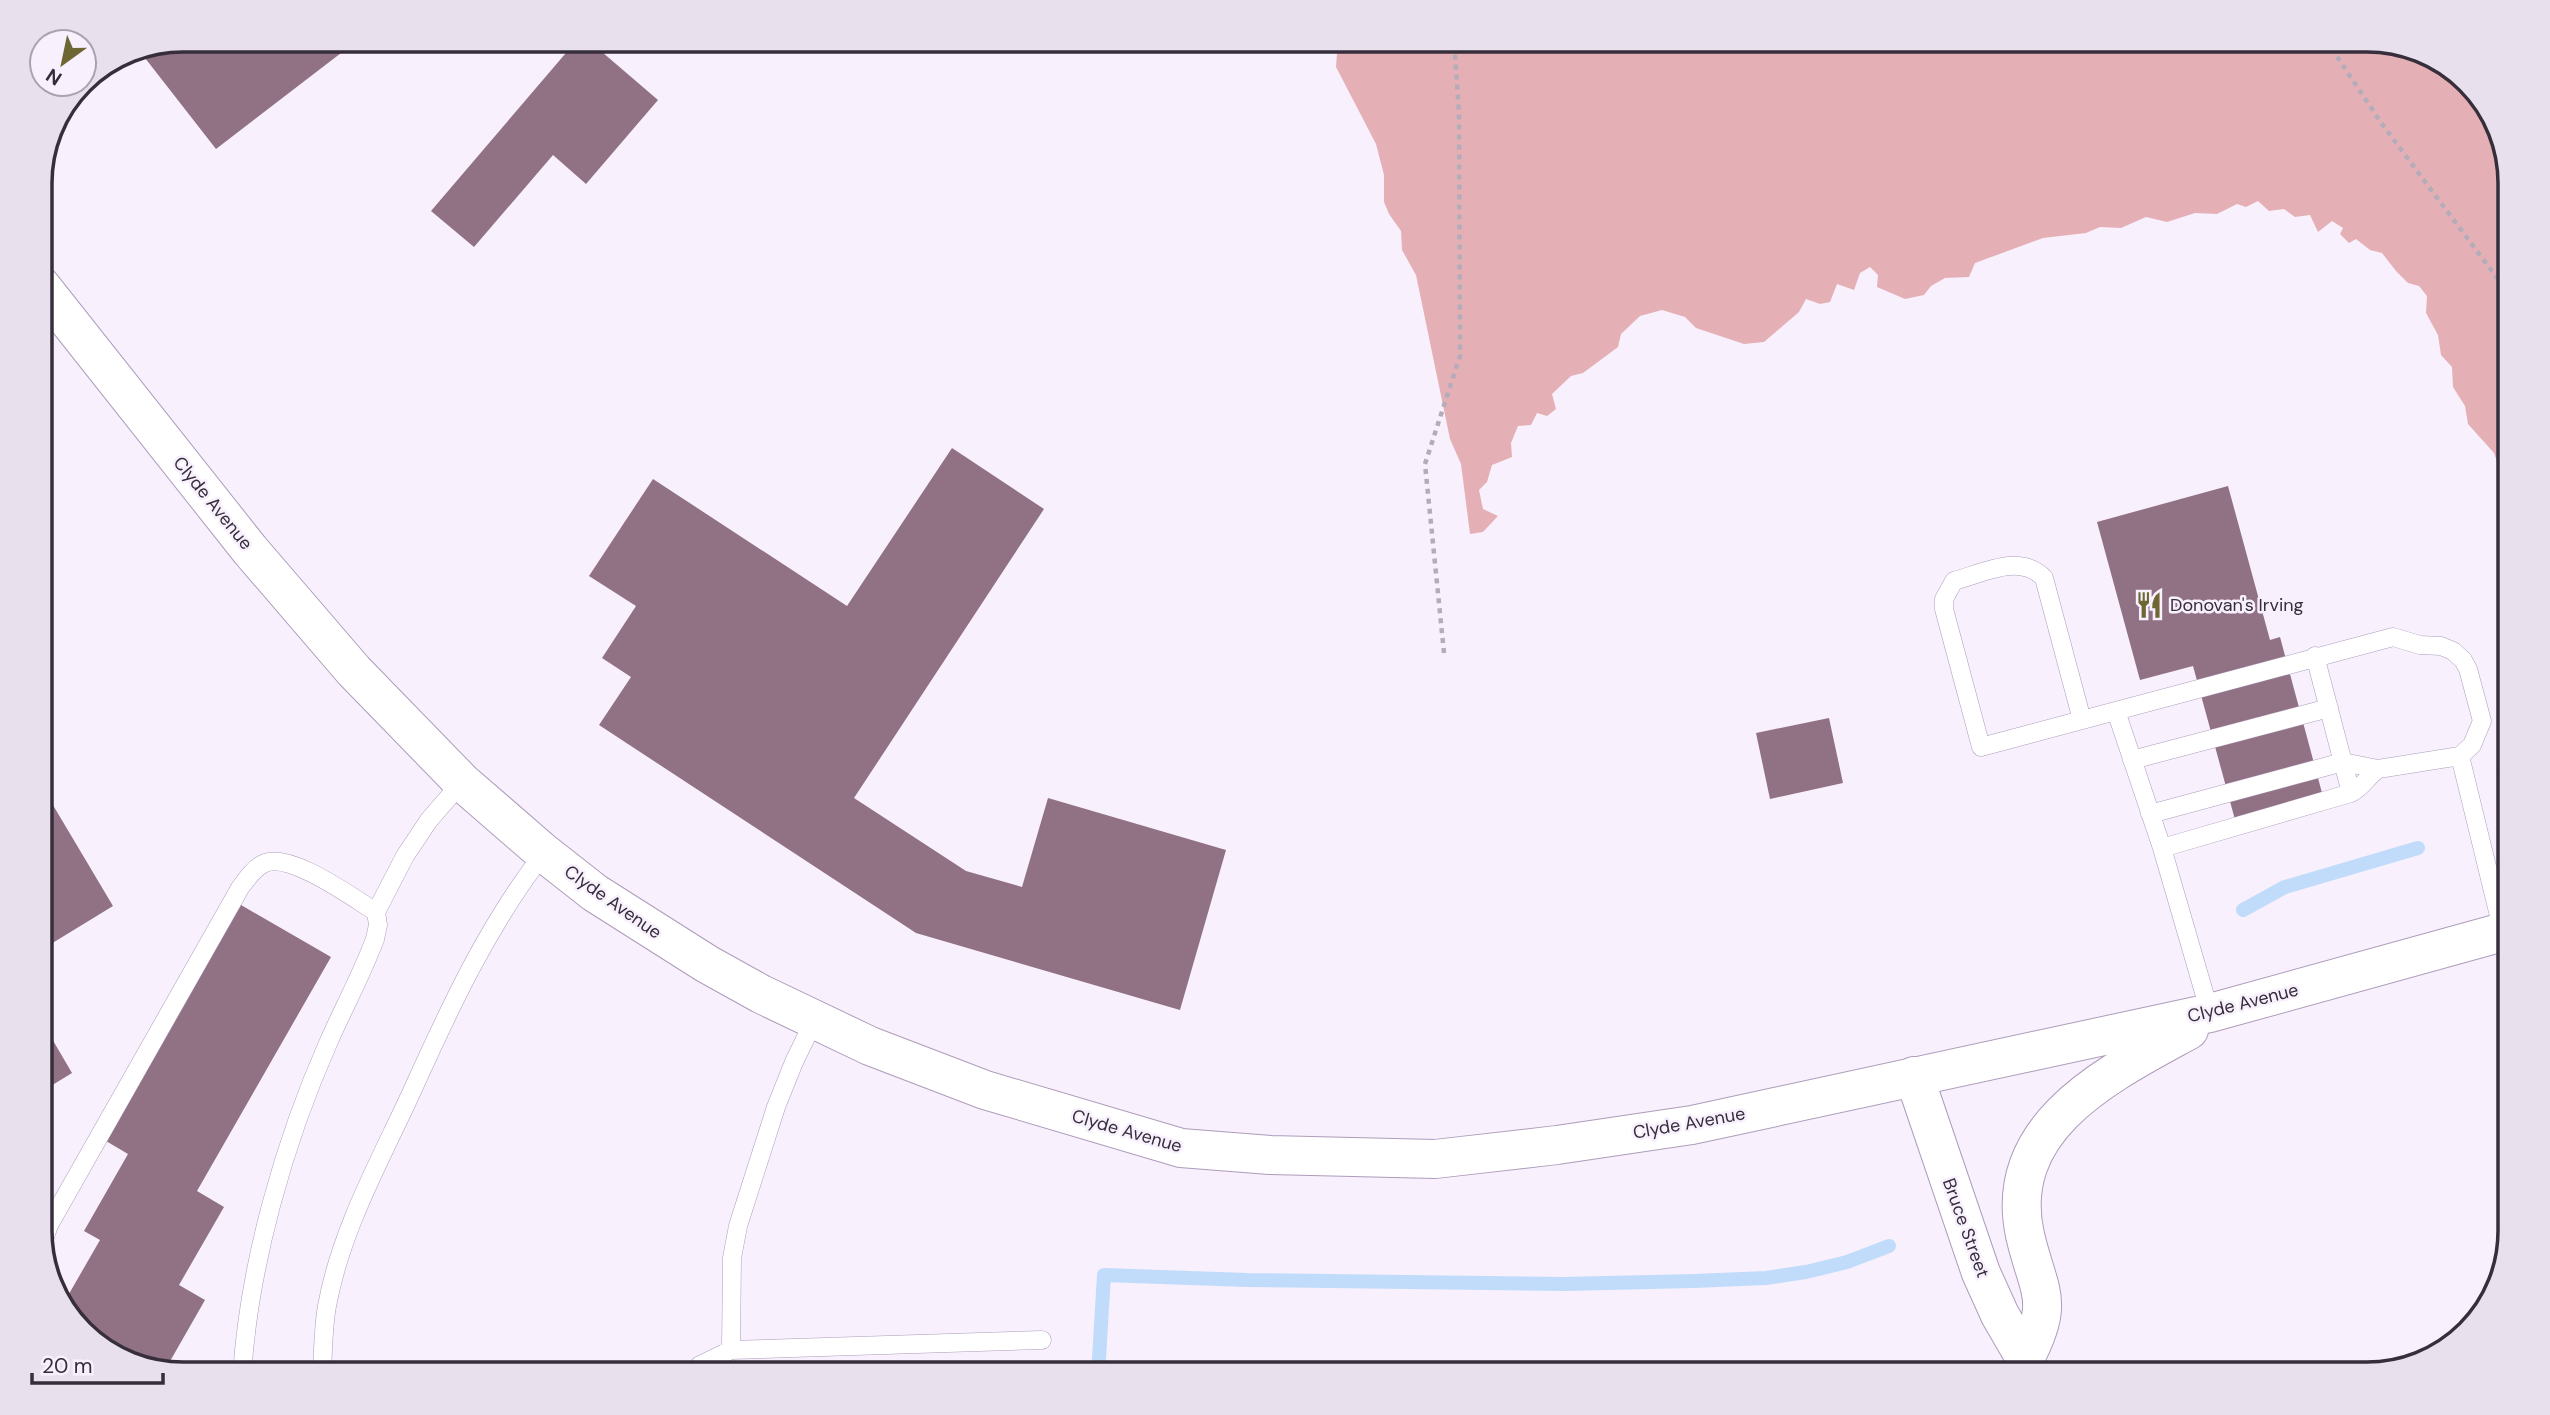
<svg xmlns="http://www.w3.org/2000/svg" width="2550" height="1415" viewBox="0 0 2550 1415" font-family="'DM Sans',sans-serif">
  <rect width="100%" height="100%" fill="#f8f0fd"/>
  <!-- green -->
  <path fill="#e5b0b5" d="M1338 40H2366L2438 59 2490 112 2509 175 2510 488 2504 482 2494 453 2468 424 2465 406 2453 387 2452 367 2441 355 2438 335 2426 313 2427 296 2419 286 2408 283 2396 271 2382 253 2370 250 2356 239 2349 243 2340 234 2343 228 2332 221 2318 232 2310 215 2295 217 2284 209 2269 211 2258 201 2246 207 2237 204 2217 214 2195 213 2167 222 2146 217 2121 228 2100 227 2086 233 2043 238 1975 263 1969 277 1945 278 1931 286 1924 295 1905 299 1877 287 1878 275 1870 267 1860 273 1854 290 1837 284 1830 302 1820 304 1806 299 1799 312 1764 342 1744 344 1696 328 1685 317 1662 310 1640 316 1621 334 1618 347 1583 373 1571 376 1552 394 1556 409 1547 416 1537 413 1531 425 1518 426 1511 443 1512 457 1492 465 1487 482 1479 490 1483 509 1498 516 1483 532 1470 534 1461 464 1450 439 1416 275 1402 250 1401 231 1389 214 1384 202V175L1376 144 1336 67Z"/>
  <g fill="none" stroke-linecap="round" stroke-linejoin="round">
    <!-- stream -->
    <path stroke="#c1dcfa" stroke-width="14" d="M2243 910 2285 887 2418 848
      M1098 1375 1104 1275 1247 1280 1564 1284 1694 1281 1766 1278 1806 1272 1847 1262 1889 1246"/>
  </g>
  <!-- building -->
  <path fill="#917184" d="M184 40H358L216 149 138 49Z
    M577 40H588L658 100 586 184 553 155 474 247 431 211Z
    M952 448 1044 509 854 798 966 871 1022 887 1048 798 1226 850 1180 1010 916 933 599 725 631 677 602 658 636 606 589 576 653 479 847 606Z
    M2228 486 2270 640 2280 637 2325 804 2237 827 2193 666 2140 680 2097 522Z
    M1829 718 1843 783 1770 799 1756 733Z
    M41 785 113 906 41 950Z
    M241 905 331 957 197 1191 224 1207 179 1285 205 1300 165 1370 112 1356 62 1306 100 1240 84 1231 128 1154 106 1141Z
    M41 1020 72 1073 41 1092Z"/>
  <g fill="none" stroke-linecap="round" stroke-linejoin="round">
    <defs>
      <path id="lane" d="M2315 656 2351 793
        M2116 711 2162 848 2210 1013
        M2082 720 2044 578C2020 553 1983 573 1954 581L1944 599V609L1981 747 2393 637 2420 645 2441 646 2453 651 2463 660 2468 669 2482 721 2472 745 2460 756 2378 769C2367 777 2363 787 2351 793L2162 848
        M2460 756 2503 932
        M2132 760 2329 708
        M2150 814 2343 762 2378 769
        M42 1245 49 1225 240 888C246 880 253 869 263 864 288 850 353 898 376 912
        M731 1350 732 1258 738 1226 776 1107 794 1062 814 1021
        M242 1375C249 1265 284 1142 329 1041 344 1007 362 974 375 939L378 925 376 912 405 856 429 820 462 782
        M322 1375C323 1352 323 1328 327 1306 341 1229 381 1159 413 1089 450 1007 488 925 544 853
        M690 1375 700 1365 731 1350 1042 1340"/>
      <path id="secondary" d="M41 286 250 550 354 671 462 782 544 853 595 893 707 964 761 994 870 1046 985 1090 1181 1148 1270 1155 1435 1159 1557 1145 1692 1125 2210 1013 2510 930
        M1914 1076 1981 1273 2000 1315 2025 1358 2030 1375
        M2025 1358C2056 1300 2038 1292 2025 1235 2001 1125 2111 1073 2189 1030"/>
    </defs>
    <!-- lane casing -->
    <use href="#lane" stroke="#ae9cba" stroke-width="19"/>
    <!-- secondary casing -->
    <use href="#secondary" stroke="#ae9cba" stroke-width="40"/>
    <!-- path -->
    <path stroke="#b4acb9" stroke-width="4.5" stroke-dasharray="5 5" stroke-linecap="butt" d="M2326 40 2382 124 2509 294
      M1444 653 1425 464 1460 356 1459 113 1454 40
      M2497 771 2510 768"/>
    <!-- lane -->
    <use href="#lane" stroke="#fff" stroke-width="18"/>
    <!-- secondary -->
    <use href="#secondary" stroke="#fff" stroke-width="38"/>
  </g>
  <!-- icons -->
  <defs>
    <symbol id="restaurant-bare" viewBox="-9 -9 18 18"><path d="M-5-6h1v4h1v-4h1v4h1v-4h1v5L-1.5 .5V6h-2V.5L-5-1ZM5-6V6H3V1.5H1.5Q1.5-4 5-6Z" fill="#6e6734" stroke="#f8f0fd" stroke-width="2.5" paint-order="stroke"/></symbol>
  </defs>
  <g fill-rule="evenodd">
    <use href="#restaurant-bare" x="2130" y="586" width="38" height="38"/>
  </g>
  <g text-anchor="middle" stroke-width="5" stroke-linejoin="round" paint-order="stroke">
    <!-- street labels -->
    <g font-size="18" fill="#362e3b" stroke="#f8f0fd">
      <text transform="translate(213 503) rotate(51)" y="6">Clyde Avenue</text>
      <text transform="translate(613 902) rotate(35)" y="6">Clyde Avenue</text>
      <text transform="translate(2243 1003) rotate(-14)" y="6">Clyde Avenue</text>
      <text transform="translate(1689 1123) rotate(-10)" y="6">Clyde Avenue</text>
      <text transform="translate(1127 1131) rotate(16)" y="6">Clyde Avenue</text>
      <text transform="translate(1966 1228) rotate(70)" y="6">Bruce Street</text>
    </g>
    <!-- poi labels -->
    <g font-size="18" fill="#362e3b" stroke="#f8f0fd" text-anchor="start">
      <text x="2170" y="611">Donovan's Irving</text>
    </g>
  </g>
  <!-- crop -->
  <path d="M0 0H2550V1415H0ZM183 52H2367A131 131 0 0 1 2498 183V1231A131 131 0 0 1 2367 1362H183A131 131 0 0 1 52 1231V183A131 131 0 0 1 183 52Z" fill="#e8e0ed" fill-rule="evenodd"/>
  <path fill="none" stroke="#362e3b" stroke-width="3.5" d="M183 52H2367A131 131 0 0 1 2498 183V1231A131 131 0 0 1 2367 1362H183A131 131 0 0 1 52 1231V183A131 131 0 0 1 183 52Z"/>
  <!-- north arrow -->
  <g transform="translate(63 63) rotate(213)"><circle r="33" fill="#f8f0fd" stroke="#aaa2af" stroke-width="2"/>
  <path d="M0-5L12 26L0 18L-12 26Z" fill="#6e6734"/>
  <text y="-10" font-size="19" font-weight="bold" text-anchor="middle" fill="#362e3b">N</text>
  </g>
  <!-- scale -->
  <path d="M32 1373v10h131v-10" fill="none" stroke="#362e3b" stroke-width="3.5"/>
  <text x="42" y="1373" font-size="21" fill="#362e3b" stroke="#f8f0fd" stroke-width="5" paint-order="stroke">20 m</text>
</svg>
